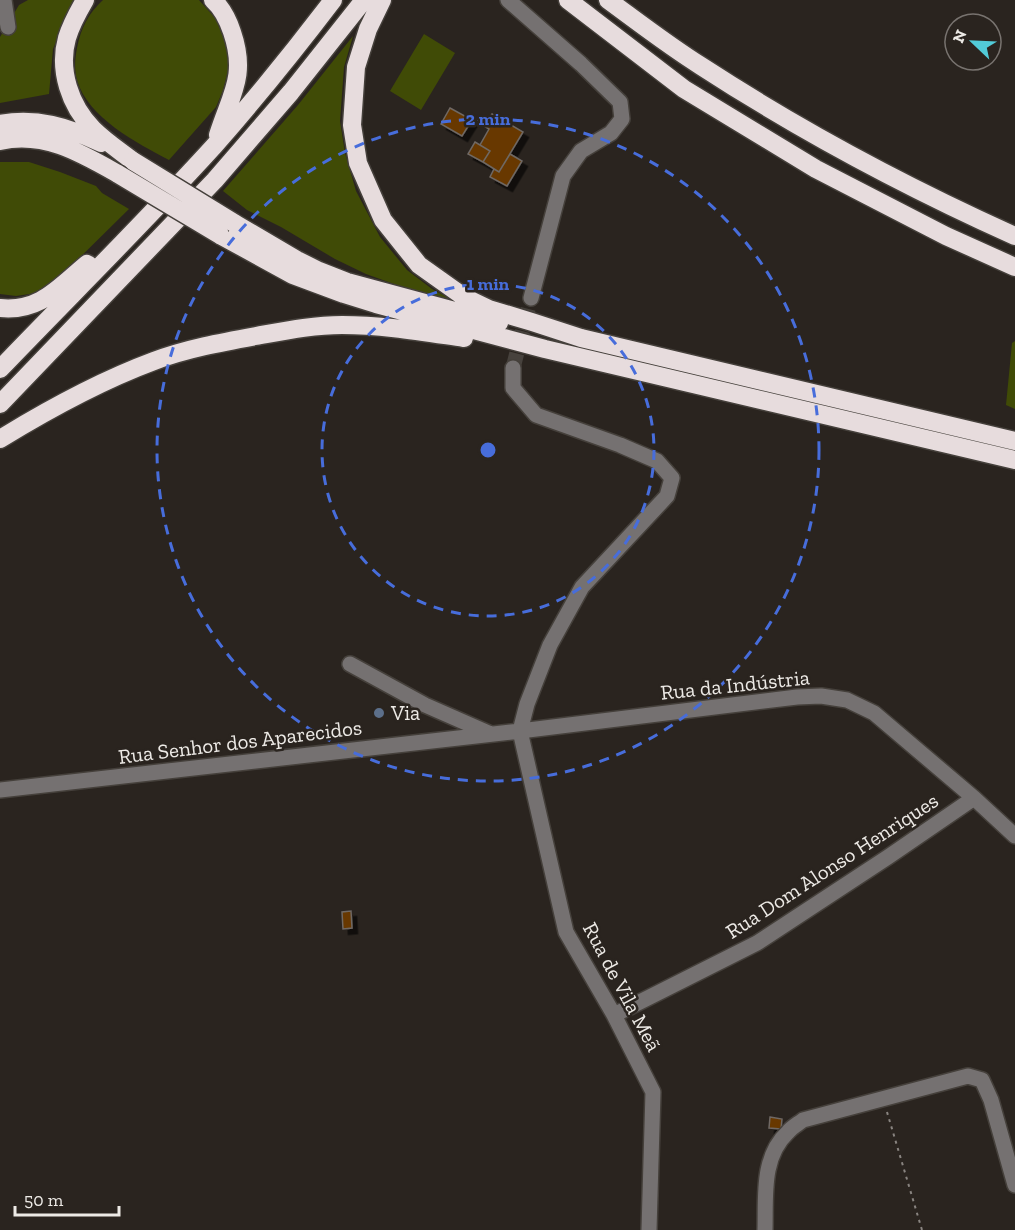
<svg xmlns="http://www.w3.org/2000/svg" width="1015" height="1230" viewBox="0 0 1015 1230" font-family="'Zilla Slab',serif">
  <defs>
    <filter id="shadow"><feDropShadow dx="5.5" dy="5.5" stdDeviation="0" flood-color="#0009"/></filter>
  </defs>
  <rect width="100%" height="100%" fill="#2a241f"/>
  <!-- green -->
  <path fill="#404b06" d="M28 0H80L66 18 53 49 49 94 0 103V37L19 5Z
    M103 0H199L216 19 226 44 229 67 223 90 216 107 169 160C137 143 88 118 77 80 74 70 75 58 77 48 81 28 88 14 103 0Z
    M424 34 455 53 421 110 390 91Z
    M353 36 344 67 340 121 345 153 356 191 380 237 407 270 432 289 460 304 422 294 366 274 335 259 281 227 247 210 223 191 298 105Z
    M0 162H29L60 172 96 186 102 193 129 209 57 280 36 293 16 296 0 294Z
    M1015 341V409L1006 405 1012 343Z"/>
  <!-- building -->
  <path fill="#673900" stroke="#6f6863" stroke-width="1.5" filter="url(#shadow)" d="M450 108 472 120 462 136 441 124Z
    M492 114 523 132 499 172 483 162 490 151 480 145 489 129 484 126Z
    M475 142 490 151 483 162 468 154Z
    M510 154 522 161 507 186 490 177 494 169 499 172Z
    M351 911 352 928 343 929 342 912Z
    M770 1117 782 1119 781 1129 769 1128Z"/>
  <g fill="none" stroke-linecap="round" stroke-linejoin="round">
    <!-- minor-tunnel -->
    <path stroke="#47423d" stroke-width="15" stroke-dasharray="15 8" stroke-linecap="butt" d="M513 368 531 298"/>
    <defs>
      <path id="minor" d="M4 0 8 27
        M508 0 581 64 620 102 622 119 611 133 581 151 563 176 531 298
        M513 368V388L536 415 620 445 657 461 672 478 667 496 582 587 550 645 527 704 520 731 566 932 614 1015 653 1092 649 1230
        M350 664 425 705 491 734
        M0 790 520 731 797 697 821 696 847 700 874 713 974 798 1015 836
        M614 1015 757 943 888 857 974 798
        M765 1230C766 1197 761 1157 788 1132 792 1127 798 1124 803 1120L968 1076 982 1080 991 1100 1015 1185"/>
      <path id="highway" d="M85 0C78 12 71 25 67 38 58 70 70 106 93 129 105 141 120 151 133 161
        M213 0C222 8 228 20 232 32 247 76 231 94 218 135
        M382 0 368 29 356 67 352 125 358 163 383 220 419 265 464 297 489 309 532 322 581 338 1015 441
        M568 0 684 89 816 169 946 236 1015 267
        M608 0C638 22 669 46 701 66 801 131 906 187 1015 236
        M0 124C36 117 68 127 101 143
        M0 141C44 131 81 153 118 174
        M234 223 297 260 319 271 347 282 499 323
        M220 235 293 275 344 294 376 304 545 349 1015 460
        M0 308C40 312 58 288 87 264L89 265
        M0 369C72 294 145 222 215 145 256 98 295 50 333 0
        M0 404 215 180 291 92 364 0
        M0 439C49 409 100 381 154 361 185 349 223 342 256 336 284 331 313 325 342 325 383 325 423 332 464 338"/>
    </defs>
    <!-- minor casing -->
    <use href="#minor" stroke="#45403b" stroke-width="18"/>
    <!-- highway casing -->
    <use href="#highway" stroke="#45403b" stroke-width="21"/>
    <!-- path -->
    <path stroke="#898480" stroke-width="2" stroke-dasharray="3 4.5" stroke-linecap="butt" d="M887 1112 922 1230"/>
    <!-- minor -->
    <use href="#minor" stroke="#757171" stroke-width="15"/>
    <!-- highway -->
    <use href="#highway" stroke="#e7dcdd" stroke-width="18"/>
    <defs>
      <path id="highway-bridge" d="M133 161 234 223
        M118 174 220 235"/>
    </defs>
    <!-- highway-bridge casing -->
    <use href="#highway-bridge" stroke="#45403b" stroke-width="21" stroke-linecap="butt"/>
    <!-- highway-bridge -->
    <use href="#highway-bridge" stroke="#e7dcdd" stroke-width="18"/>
  </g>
  <!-- distance rings -->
  <g fill="none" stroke="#476ddb" stroke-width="3" stroke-dasharray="10 8">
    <circle cx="488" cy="450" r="166"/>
    <circle cx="488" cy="450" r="331"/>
  </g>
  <!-- markers -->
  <circle fill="#5c6f8a" stroke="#2a241f" stroke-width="2" cx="379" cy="713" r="6"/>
  <g text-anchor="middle" stroke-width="5" stroke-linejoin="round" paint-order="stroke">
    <!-- street labels -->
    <g font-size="21" fill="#edeae6" stroke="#2a241f">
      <text transform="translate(735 685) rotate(-6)" y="7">Rua da Indústria</text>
      <text transform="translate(240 742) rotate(-7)" y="7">Rua Senhor dos Aparecidos</text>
      <text transform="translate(832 866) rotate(-33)" y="7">Rua Dom Alonso Henriques</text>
      <text transform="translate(622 987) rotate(62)" y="7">Rua de Vila Meã</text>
    </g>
    <!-- poi labels -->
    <g font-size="21" fill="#edeae6" stroke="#2a241f" text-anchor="start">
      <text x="391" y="720">Via</text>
    </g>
  </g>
  <circle cx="488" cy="450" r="9" fill="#476ddb" stroke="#2a241f" stroke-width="3"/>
  <g font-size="18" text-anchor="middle" font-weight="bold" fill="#476ddb" stroke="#2a241f" stroke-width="5" stroke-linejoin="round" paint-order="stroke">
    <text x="488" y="125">2 min</text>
    <text x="488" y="290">1 min</text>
  </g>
  <!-- north arrow -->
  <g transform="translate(973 42) rotate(293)"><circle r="28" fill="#2a241f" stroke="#78736f" stroke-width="1.5"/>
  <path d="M0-4.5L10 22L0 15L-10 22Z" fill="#52cbd8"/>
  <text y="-9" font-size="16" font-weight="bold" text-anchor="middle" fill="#edeae6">N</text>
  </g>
  <!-- scale -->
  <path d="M15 1206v9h104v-9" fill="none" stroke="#edeae6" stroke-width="3"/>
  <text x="24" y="1206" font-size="18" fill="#edeae6" stroke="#2a241f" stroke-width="4.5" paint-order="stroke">50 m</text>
</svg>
